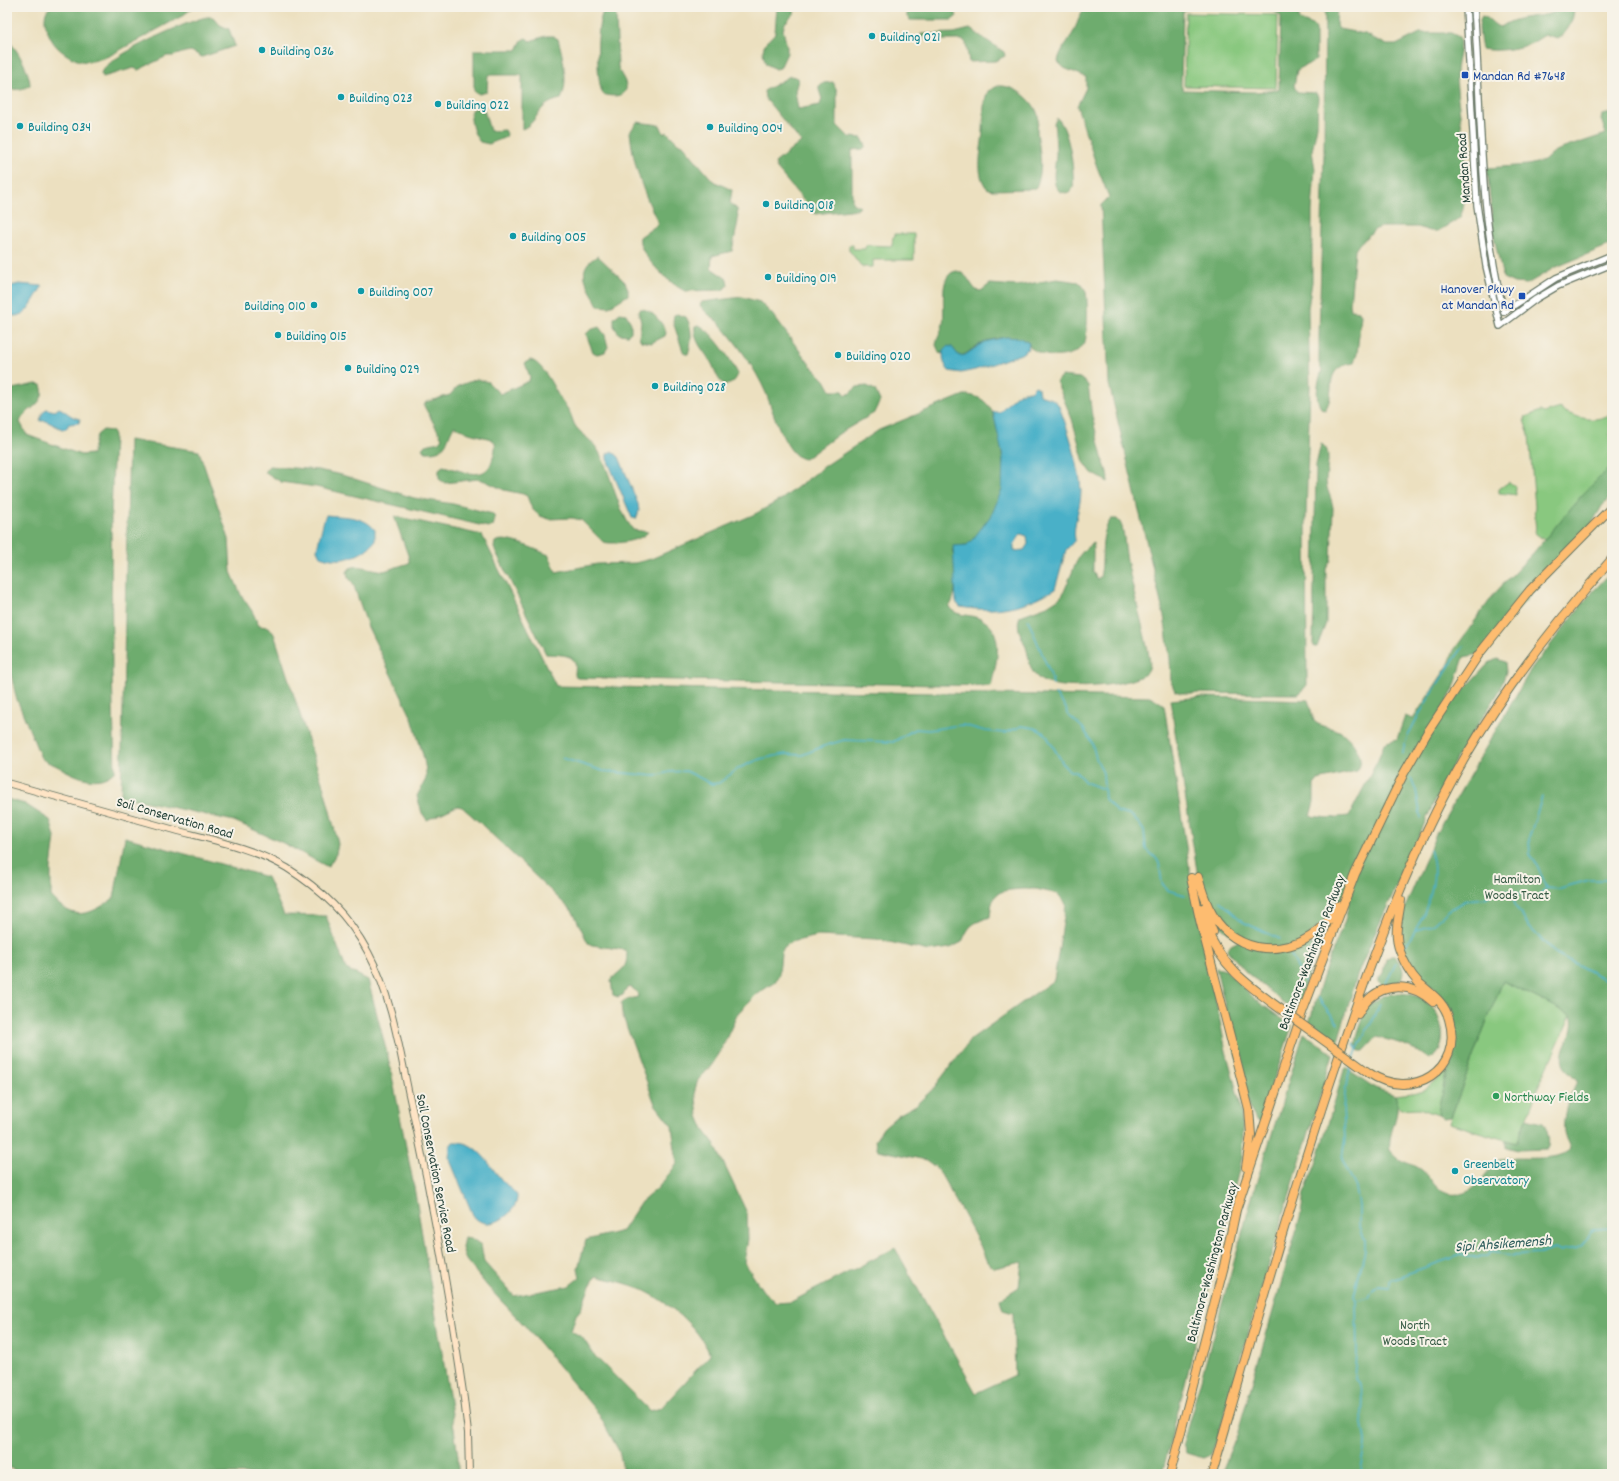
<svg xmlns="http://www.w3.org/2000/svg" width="1619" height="1481" viewBox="0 0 1619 1481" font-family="Dekko,sans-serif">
  <rect width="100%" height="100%" fill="#f7f3e8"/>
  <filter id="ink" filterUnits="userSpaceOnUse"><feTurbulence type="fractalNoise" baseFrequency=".025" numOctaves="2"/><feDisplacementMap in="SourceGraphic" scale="8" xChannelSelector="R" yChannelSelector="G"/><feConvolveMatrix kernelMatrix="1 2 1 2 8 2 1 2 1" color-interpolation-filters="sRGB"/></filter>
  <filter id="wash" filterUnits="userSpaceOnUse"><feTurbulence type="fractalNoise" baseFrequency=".012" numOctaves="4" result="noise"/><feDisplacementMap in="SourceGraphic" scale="16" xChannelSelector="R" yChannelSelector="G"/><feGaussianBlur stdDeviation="0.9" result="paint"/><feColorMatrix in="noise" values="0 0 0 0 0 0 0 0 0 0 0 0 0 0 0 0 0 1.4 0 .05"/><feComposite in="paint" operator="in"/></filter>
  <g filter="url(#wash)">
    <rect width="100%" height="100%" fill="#ece0c0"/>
    <!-- green -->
    <path fill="#89c87f" stroke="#54825a" d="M1186 13 1278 15 1276 88 1184 86Z
      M895 234H914V260H873V267H862L849 250V245H853V249H865L866 245 892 246 893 237H895Z
      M1561 408 1562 411C1580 418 1592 423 1609 415L1612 419V431L1609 434 1612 437V465L1583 494 1544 540 1535 533C1537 523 1533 517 1535 507L1529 435 1524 420H1526L1525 417 1541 411 1543 413Z
      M1509 482 1515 486 1516 495 1499 493V489Z
      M1503 981 1571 1015 1540 1083 1517 1143 1449 1123 1478 1043Z
      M1446 1072 1438 1115 1419 1108 1402 1109 1399 1107 1395 1095 1413 1093 1426 1089Z"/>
    <!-- forest -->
    <path fill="#6eac6e" stroke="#467451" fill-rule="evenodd" d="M51 7H194L182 16 109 56C100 59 91 63 81 61 74 60 63 53 57 47 49 39 38 14 51 7Z
      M777 7H795L794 14 785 23 783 30 787 47V53L780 68 776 69 766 64C760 47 764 45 775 33Z
      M907 7 953 8 957 16 952 20H910L907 17Z
      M1085 7H1115L1130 10 1139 7H1190L1183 12 1181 85 1183 90 1255 92 1279 90 1281 16C1275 7 1243 8 1232 7H1299V20L1313 25 1316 29V60L1297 70 1294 86 1297 92 1316 93 1318 97 1317 126 1312 151 1315 169 1312 211V282L1308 308 1310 387 1306 515 1307 685 1299 694 1181 693 1175 691 1171 682 1170 659 1164 616 1109 384 1101 205 1109 197 1097 167 1077 106 1086 88V77L1064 68 1058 62C1059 51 1069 41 1074 31 1078 22 1080 14 1085 7Z
      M1325 7H1337L1336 25 1339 29 1365 34 1387 45H1396L1420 33H1451L1459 37C1462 50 1456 60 1456 73 1457 119 1476 174 1460 218L1438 231H1430L1418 227H1381L1374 230 1359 244 1355 250 1350 304 1351 310 1359 311 1361 315 1357 354 1354 363C1320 368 1338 391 1325 410L1321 408C1314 398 1318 381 1322 371L1319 363V336L1324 152Z
      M1563 7H1574C1574 20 1568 33 1557 39L1545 35C1541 37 1536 41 1532 43 1518 49 1497 52 1482 49 1481 40 1476 24 1482 16 1491 18 1494 27 1501 27 1521 12 1546 21 1563 7Z
      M605 10 614 11 616 15 618 67C619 73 625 79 626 85 628 98 611 97 603 94 596 84 595 16 605 10Z
      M207 17H213L220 25 229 29 235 46 202 57 191 51 185 52 173 56H167L138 70 134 68 103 77 101 73C106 57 189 20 207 17Z
      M970 29 1004 52 1005 56 995 61 969 62 966 43 963 40H932L921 37V34L954 33Z
      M546 36H553L558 39C563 56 569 83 561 99 535 104 540 122 522 129V75H488L487 92 479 94 474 91V50H517L522 40 526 38 530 41Z
      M7 40C17 47 30 73 30 85 23 90 15 90 7 89Z
      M790 76 796 77 798 80 795 91 798 109 820 105 822 99 819 90V86L824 83 833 82 837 91V125L849 137 862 138 866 146 863 149 852 150V203L860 207 858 209 815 214 777 169 775 163 801 142 765 98 764 91Z
      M998 86C1015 85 1033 99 1038 115 1039 121 1037 125 1037 131 1039 150 1045 170 1035 189L993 190 988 189C974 175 982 149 983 131 984 117 982 105 988 91Z
      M475 108 484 110 490 131 505 130 507 134 506 137 489 144 480 142C473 134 470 121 471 111Z
      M1612 113V244L1554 268 1527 284 1514 283 1503 278 1494 237 1487 168 1528 165 1544 161 1555 151 1606 134 1601 119 1602 115Z
      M1057 118C1069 128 1075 173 1073 188 1070 192 1067 194 1062 192 1049 188 1056 164 1056 154 1056 144 1055 133 1054 123Z
      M637 122 660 125 664 134 667 132 678 143 683 145 713 181 732 190 730 203 737 209 738 221 732 251 712 256 711 268 727 279 728 285 723 290 685 291C671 285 636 253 640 237L657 225 658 222C643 193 633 164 630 132Z
      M598 256 625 282 628 289V295L609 307 598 306C590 287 572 269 598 256Z
      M957 271C969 275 969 283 976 290L981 291 990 284 1017 286 1057 279 1079 282C1082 285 1085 288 1086 292 1088 301 1088 338 1084 344 1072 361 1042 359 1029 346V343C1012 334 991 337 975 347 969 351 966 355 959 356L952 347 945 349 944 352 940 354 936 345C937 338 941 332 943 324 946 310 937 273 957 271Z
      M742 297 760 302 772 314 811 366 825 380 831 391H843L846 395 849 394 857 387 867 386 875 390 880 401 874 413 840 433 805 459C786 459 772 408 766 393 755 368 738 344 720 324 714 318 704 312 700 305L702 302Z
      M640 309C651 308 664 324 666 333L665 336 651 343 641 341 639 337 641 322 638 311Z
      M620 313 626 314 631 323V332L628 335 619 334 614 326V318Z
      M677 314 686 317C693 328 692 342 688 354H685L683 351 673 322 674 315Z
      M699 325C714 333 731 360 738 374 735 381 733 384 725 385 717 380 716 372 712 364 705 351 693 342 695 326Z
      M599 327 605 335 608 347 605 352 597 354 593 352 586 334 590 330Z
      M530 360C541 361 553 386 558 395 562 401 566 406 570 413 572 417 573 423 576 427 584 437 594 441 600 454 613 479 616 507 633 530L648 532C641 541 614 545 603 542L581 520 572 518 549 519 540 516 532 509 527 496 523 494 504 490 485 481 478 479 445 483 439 479V469L443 466C459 469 485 484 492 461 494 454 496 449 495 442L491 439 469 433 454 426C445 440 449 453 426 452L422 449 425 445 439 442 442 438 424 406 426 402 450 395 458 386 477 379 488 382 500 394 529 381 530 377 525 363Z
      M1062 376 1080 378 1088 385 1092 416 1102 457 1109 478 1108 482 1092 473 1084 462 1072 419 1057 383 1058 379Z
      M36 384 41 385C48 405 25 408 20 422L27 435 81 455 92 454 97 435 103 430 111 431 114 435 111 516 112 672 115 771C97 789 74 775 55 765 50 763 46 762 41 758L16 697 7 656V390Z
      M964 395C974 395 984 398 990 408 999 423 1006 471 1003 489 998 510 983 531 967 545L957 546 952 550C957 562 958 596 949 607 955 615 962 614 971 616 1008 623 997 660 991 686L577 678 575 675C575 671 576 667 575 663 573 653 554 655 546 654L494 548 495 542C507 535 536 550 549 555L556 572 597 564 635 563 651 559 755 514 782 499 825 466 879 430Z
      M129 440 199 451 229 539 231 572 241 595 252 611 259 626 269 627 274 634 325 792 335 831 338 844 336 854 328 867 283 843 234 821 121 796Z
      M1321 444C1333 449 1326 470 1326 480 1326 490 1332 498 1333 508L1331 560 1326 569V623L1317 647H1315L1313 644 1316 465Z
      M1612 465V496L1602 506 1588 530 1479 654 1464 657 1453 691 1436 720 1489 663 1497 659 1505 662 1506 672 1499 692 1457 757 1434 802 1366 954 1357 976 1337 1044 1309 1023 1327 964 1345 921 1355 875 1336 910 1300 944 1314 945 1311 965 1296 1013 1246 972 1227 950 1231 945 1239 941 1222 928 1198 877 1170 700 1202 697 1308 700 1314 721C1321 728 1333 727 1341 732 1352 739 1367 759 1357 771L1318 780 1314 785V802L1310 816 1329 818 1349 816 1378 760 1384 743 1397 739 1405 716 1413 719 1449 664 1454 650 1495 593 1534 552 1583 494Z
      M269 466 318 470 342 475 414 498 453 504 493 514 495 519 493 526 488 527 316 487 281 482 265 472 266 469Z
      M394 516 482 535 556 686 1152 697 1164 705 1191 878 1226 1051 1240 1103 1243 1131 1242 1158 1162 1474H624L619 1451 598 1413 525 1326 488 1287 466 1260 462 1248 464 1237 471 1238 481 1245 484 1262 514 1296 569 1286 580 1277 578 1268 586 1240 622 1231 641 1202 658 1188 677 1164 672 1126 655 1104 622 1014 621 1003 625 1000 638 997 637 992 631 987 627 988 623 995 618 997 613 995 611 980C621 968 627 971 627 953L625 950 592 945 588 943 573 912 479 822 462 807 457 806 427 820 422 813 417 796 426 779V770L423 755 412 718 368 627 353 583 348 577 347 572 350 568 357 566 384 571 409 563V558ZM1022 889H1036L1058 894 1066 904 1054 980 971 1039 933 1089 916 1105 898 1115 883 1128 875 1141 878 1150 926 1160 938 1169 980 1245 987 1262 994 1268 1022 1262 1019 1287 1000 1299 1003 1310 1013 1313 1015 1375 976 1393 895 1248 791 1302 776 1303 763 1291 744 1262 748 1239 747 1213 714 1143 704 1130 698 1116 695 1089 698 1080 711 1066 719 1054 738 1013 757 994 775 982 779 974 781 953 784 947 791 942 818 936 876 939 929 951 950 948 962 942C970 923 972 924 990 917 992 890 999 891 1022 889ZM596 1276C611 1280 628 1283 641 1289 667 1301 700 1328 710 1355L661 1408 650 1411 595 1356 582 1337 571 1331 576 1315 581 1309 590 1286Z
      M1111 519H1117C1124 524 1124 539 1125 548 1130 582 1141 617 1148 651 1149 657 1152 666 1147 672 1133 687 1053 693 1038 678 1028 669 1030 659 1026 647 1022 637 1015 627 1020 616L1047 606 1058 599 1063 594 1079 556 1085 549 1093 543V572L1097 579 1100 577C1105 557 1098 537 1111 519Z
      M1612 571V1474H1221L1237 1435 1300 1218 1304 1194 1316 1164 1344 1070 1346 1068 1375 1088 1395 1095C1403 1114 1387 1131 1390 1150 1402 1166 1411 1161 1423 1171 1430 1176 1432 1184 1439 1189 1445 1194 1452 1195 1459 1194 1479 1192 1485 1171 1499 1159 1516 1156 1559 1163 1570 1149 1569 1145 1567 1141 1565 1137 1560 1122 1569 1093 1578 1082 1575 1077 1566 1070 1564 1066 1556 1049 1578 1035 1571 1015L1503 981 1478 1043 1451 1117 1443 1118 1438 1115C1440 1085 1460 1047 1454 1020 1452 1012 1448 1007 1444 1001 1420 969 1393 963 1402 915L1437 832 1530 671 1587 598Z
      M7 799 25 804 50 820 55 837 51 868V896C73 922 89 916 114 898L125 837 267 877 284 915 326 916 346 969 368 980 389 1061 414 1187 449 1394 458 1456V1474H22L7 1466Z
      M1391 956H1394C1402 963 1406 972 1400 981L1382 985 1379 982V978L1383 973 1386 959Z
      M1216 968 1226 970 1253 998 1292 1026 1260 1121 1256 1120 1250 1109Z
      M1398 993C1407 994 1415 994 1423 999 1441 1009 1453 1049 1429 1059L1416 1050 1400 1043 1377 1037 1364 1051H1359L1356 1043 1357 1037 1367 1006 1384 995Z
      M1304 1033 1333 1054 1274 1246 1217 1440 1210 1455 1203 1458 1186 1453 1183 1443 1255 1187Z
      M1526 1119 1543 1123C1547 1129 1551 1142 1547 1149L1518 1150 1506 1147V1140L1517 1143Z"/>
    <!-- water -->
    <path fill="#49b0c8" stroke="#34767e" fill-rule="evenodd" d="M19 284 43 286C33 298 27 323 7 314V287Z
      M1006 337 1020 338 1029 343 1028 349 1021 354 975 370 961 373 949 371C943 364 940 352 948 346L952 347 959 356 965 355 984 342Z
      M1035 386 1038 387 1039 395 1052 399 1058 404C1068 428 1080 467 1081 491 1081 508 1072 524 1075 540L1066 550 1055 589C1025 607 995 613 960 607L956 602 953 546 967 545 973 539 992 514 1002 489 1003 457 993 412H999C1009 404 1015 391 1030 391ZM1021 534 1027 536 1028 544 1024 550 1014 551V545Z
      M59 408C67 411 69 417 80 419L79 423 69 424 66 429H62L46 421H40L42 414 46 409 55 411Z
      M612 451 619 457 638 504 639 511 636 519 632 518 607 459V454Z
      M326 515C343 517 364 515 375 530V541C362 557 340 564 320 556L317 550C318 545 324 517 326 515Z
      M453 1142C477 1140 488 1164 501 1179 506 1185 512 1189 517 1195 519 1214 486 1235 473 1215L449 1158 450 1146Z"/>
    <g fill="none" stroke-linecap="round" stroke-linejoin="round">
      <!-- stream -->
      <path stroke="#49b0c8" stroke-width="1.5" d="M1028 620 1051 675 1053 685
        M1055 694 1066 708 1067 714 1083 728 1092 743 1096 758 1103 773 1105 799 1117 812 1132 816 1139 824 1144 831 1146 849 1156 858 1159 863 1162 883 1167 890 1185 895
        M1403 754C1402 735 1450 664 1464 646
        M562 758 603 771 655 776 669 772 686 771 712 784 719 783 739 768 760 759 785 754 802 755 824 746 844 740 893 742 915 729 929 730 953 726 963 725 985 731 1005 733 1022 726 1034 728 1045 733 1065 767 1070 771H1075L1085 782 1103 789
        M1411 778 1416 790 1421 818
        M1542 797 1529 838 1530 854 1537 865 1547 888
        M1511 892 1516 907 1530 928 1555 953 1612 983
        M1220 901 1243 922 1280 939
        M1416 930 1432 925 1449 910 1466 900 1485 898 1493 893 1508 891 1537 898 1547 888 1557 889 1589 880H1612
        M1405 946C1423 921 1442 881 1430 850
        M1291 955 1305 982
        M1386 983 1396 963
        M1318 998 1338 1023
        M1354 1043 1357 1050 1354 1058
        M1357 1050 1380 1004
        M1352 1064 1347 1080 1343 1108 1345 1138 1342 1159 1356 1188 1359 1206V1225L1365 1240V1250L1354 1296 1356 1301 1357 1354 1355 1379C1365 1391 1363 1400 1362 1414 1362 1424 1366 1433 1366 1443 1365 1454 1361 1462 1361 1474
        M1356 1300 1369 1297 1372 1290 1377 1287 1390 1288V1280L1392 1279 1460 1255 1468 1257 1488 1256 1491 1252 1511 1255 1540 1253 1555 1248 1561 1251C1567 1248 1574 1250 1579 1247 1587 1244 1586 1233 1593 1230 1598 1228 1606 1229 1612 1228"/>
    </g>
  </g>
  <g filter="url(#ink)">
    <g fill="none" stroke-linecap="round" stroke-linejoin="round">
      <defs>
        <path id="tertiary" d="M1466 7 1477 205 1486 266 1500 326 1536 299 1558 286 1612 264
          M1474 7C1482 109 1478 212 1504 312L1556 278 1612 255"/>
        <path id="secondary" d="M7 783C63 799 119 814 175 830 213 840 253 848 287 868 322 890 348 915 368 952 390 992 399 1045 408 1090 431 1192 449 1295 464 1399L468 1433 469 1474"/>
        <path id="motorway" d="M1198 877C1204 898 1211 919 1228 933 1264 963 1318 946 1338 906
          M1191 878 1200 920 1249 1109 1251 1135 1246 1167
          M1203 908 1213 932
          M1206 927C1221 967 1249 986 1282 1010
          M1358 1014C1374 983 1408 979 1433 1002
          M1369 1073C1412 1102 1464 1070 1449 1019 1444 1001 1431 994 1418 982 1410 973 1404 963 1400 951 1393 933 1399 918 1401 900
          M1170 1474 1224 1266 1236 1210 1303 1010 1355 874 1404 773 1427 733 1479 654 1530 590 1612 507
          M1212 1474C1252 1336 1291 1198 1337 1062 1372 957 1411 850 1467 754 1508 684 1558 620 1612 559"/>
      </defs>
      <!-- tertiary casing -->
      <use href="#tertiary" stroke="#677665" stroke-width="8"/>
      <!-- secondary casing -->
      <use href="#secondary" stroke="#677665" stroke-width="8"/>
      <!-- motorway casing -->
      <use href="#motorway" stroke="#677665" stroke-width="10"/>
      <!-- tertiary -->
      <use href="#tertiary" stroke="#fff" stroke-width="5.5"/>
      <!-- secondary -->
      <use href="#secondary" stroke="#fee4c5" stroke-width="6"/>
      <!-- motorway -->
      <use href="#motorway" stroke="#fdbc6f" stroke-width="8"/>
      <defs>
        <path id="motorway-bridge" d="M1282 1010 1369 1073"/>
      </defs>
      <!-- motorway-bridge casing -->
      <use href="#motorway-bridge" stroke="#677665" stroke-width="10" stroke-linecap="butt"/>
      <!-- motorway-bridge -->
      <use href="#motorway-bridge" stroke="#fdbc6f" stroke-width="8"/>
    </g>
  </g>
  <!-- markers -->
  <g fill="#0f9aa8" stroke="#f7f3e8" stroke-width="1.5">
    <circle cx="872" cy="36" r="4"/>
    <circle cx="262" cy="50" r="4"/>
    <circle cx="341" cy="97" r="4"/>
    <circle cx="438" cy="104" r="4"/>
    <circle cx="20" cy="126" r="4"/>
    <circle cx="710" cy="127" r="4"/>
    <circle cx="766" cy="204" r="4"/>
    <circle cx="513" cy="236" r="4"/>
    <circle cx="768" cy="277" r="4"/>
    <circle cx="361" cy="291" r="4"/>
    <circle cx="314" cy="305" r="4"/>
    <circle cx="278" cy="335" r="4"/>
    <circle cx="838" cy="355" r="4"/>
    <circle cx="348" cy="368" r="4"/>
    <circle cx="655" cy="386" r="4"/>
    <circle cx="1455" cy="1171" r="4"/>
  </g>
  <g fill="#1a4fb4" stroke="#f7f3e8" stroke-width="1.5">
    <rect x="1461" y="71" width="8" height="8" rx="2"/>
    <rect x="1518" y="292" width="8" height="8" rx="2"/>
  </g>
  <circle fill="#2e9e5b" stroke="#f7f3e8" stroke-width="1.5" cx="1496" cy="1096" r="4"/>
  <g text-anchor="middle" stroke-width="4" stroke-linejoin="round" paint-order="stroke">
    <!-- culture labels -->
    <g font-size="14" fill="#0d838f" stroke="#f7f3e8" text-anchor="start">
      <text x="880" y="41">Building 021</text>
      <text x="270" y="55">Building 036</text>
      <text x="349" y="102">Building 023</text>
      <text x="446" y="109">Building 022</text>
      <text x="28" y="131">Building 034</text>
      <text x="718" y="132">Building 004</text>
      <text x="774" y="209">Building 018</text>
      <text x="521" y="241">Building 005</text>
      <text x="776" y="282">Building 019</text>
      <text x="369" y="296">Building 007</text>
      <text x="306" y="310" text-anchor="end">Building 010</text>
      <text x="286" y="340">Building 015</text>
      <text x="846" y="360">Building 020</text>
      <text x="356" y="373">Building 029</text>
      <text x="663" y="391">Building 028</text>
      <text x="1463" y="1168">Greenbelt<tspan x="1463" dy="16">Observatory</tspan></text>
    </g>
    <!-- transit labels -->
    <g font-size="14" fill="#164399" stroke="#f7f3e8" text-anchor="start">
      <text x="1473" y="80">Mandan Rd #7648</text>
      <text x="1514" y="293" text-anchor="end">Hanover Pkwy<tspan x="1514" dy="16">at Mandan Rd</tspan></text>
    </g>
    <!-- street labels -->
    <g font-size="14" fill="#1f3d34" stroke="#f7f3e8">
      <text transform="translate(1463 168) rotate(-94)" y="5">Mandan Road</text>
      <text transform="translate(175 817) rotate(16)" y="5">Soil Conservation Road</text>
      <text transform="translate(1311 952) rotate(-69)" y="5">Baltimore-Washington Parkway</text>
      <text transform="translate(437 1173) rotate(79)" y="5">Soil Conservation Service Road</text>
      <text transform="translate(1211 1262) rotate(-75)" y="5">Baltimore-Washington Parkway</text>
    </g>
    <!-- park labels -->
    <g font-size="14" fill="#345943" stroke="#f7f3e8">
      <text x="1517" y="883">Hamilton<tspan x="1517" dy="16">Woods Tract</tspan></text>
      <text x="1415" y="1329">North<tspan x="1415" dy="16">Woods Tract</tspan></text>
    </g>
    <!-- leisure labels -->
    <g font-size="14" fill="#27864d" stroke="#f7f3e8" text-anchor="start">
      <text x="1504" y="1101">Northway Fields</text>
    </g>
    <!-- water labels -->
    <g font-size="15" font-style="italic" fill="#2a5a59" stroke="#f7f3e8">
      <text transform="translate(1503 1243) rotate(-4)" y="5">Sipi Ahsikemensh</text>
    </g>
  </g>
  <!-- margin -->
  <rect width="1619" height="1481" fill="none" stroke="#f7f3e8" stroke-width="24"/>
</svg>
